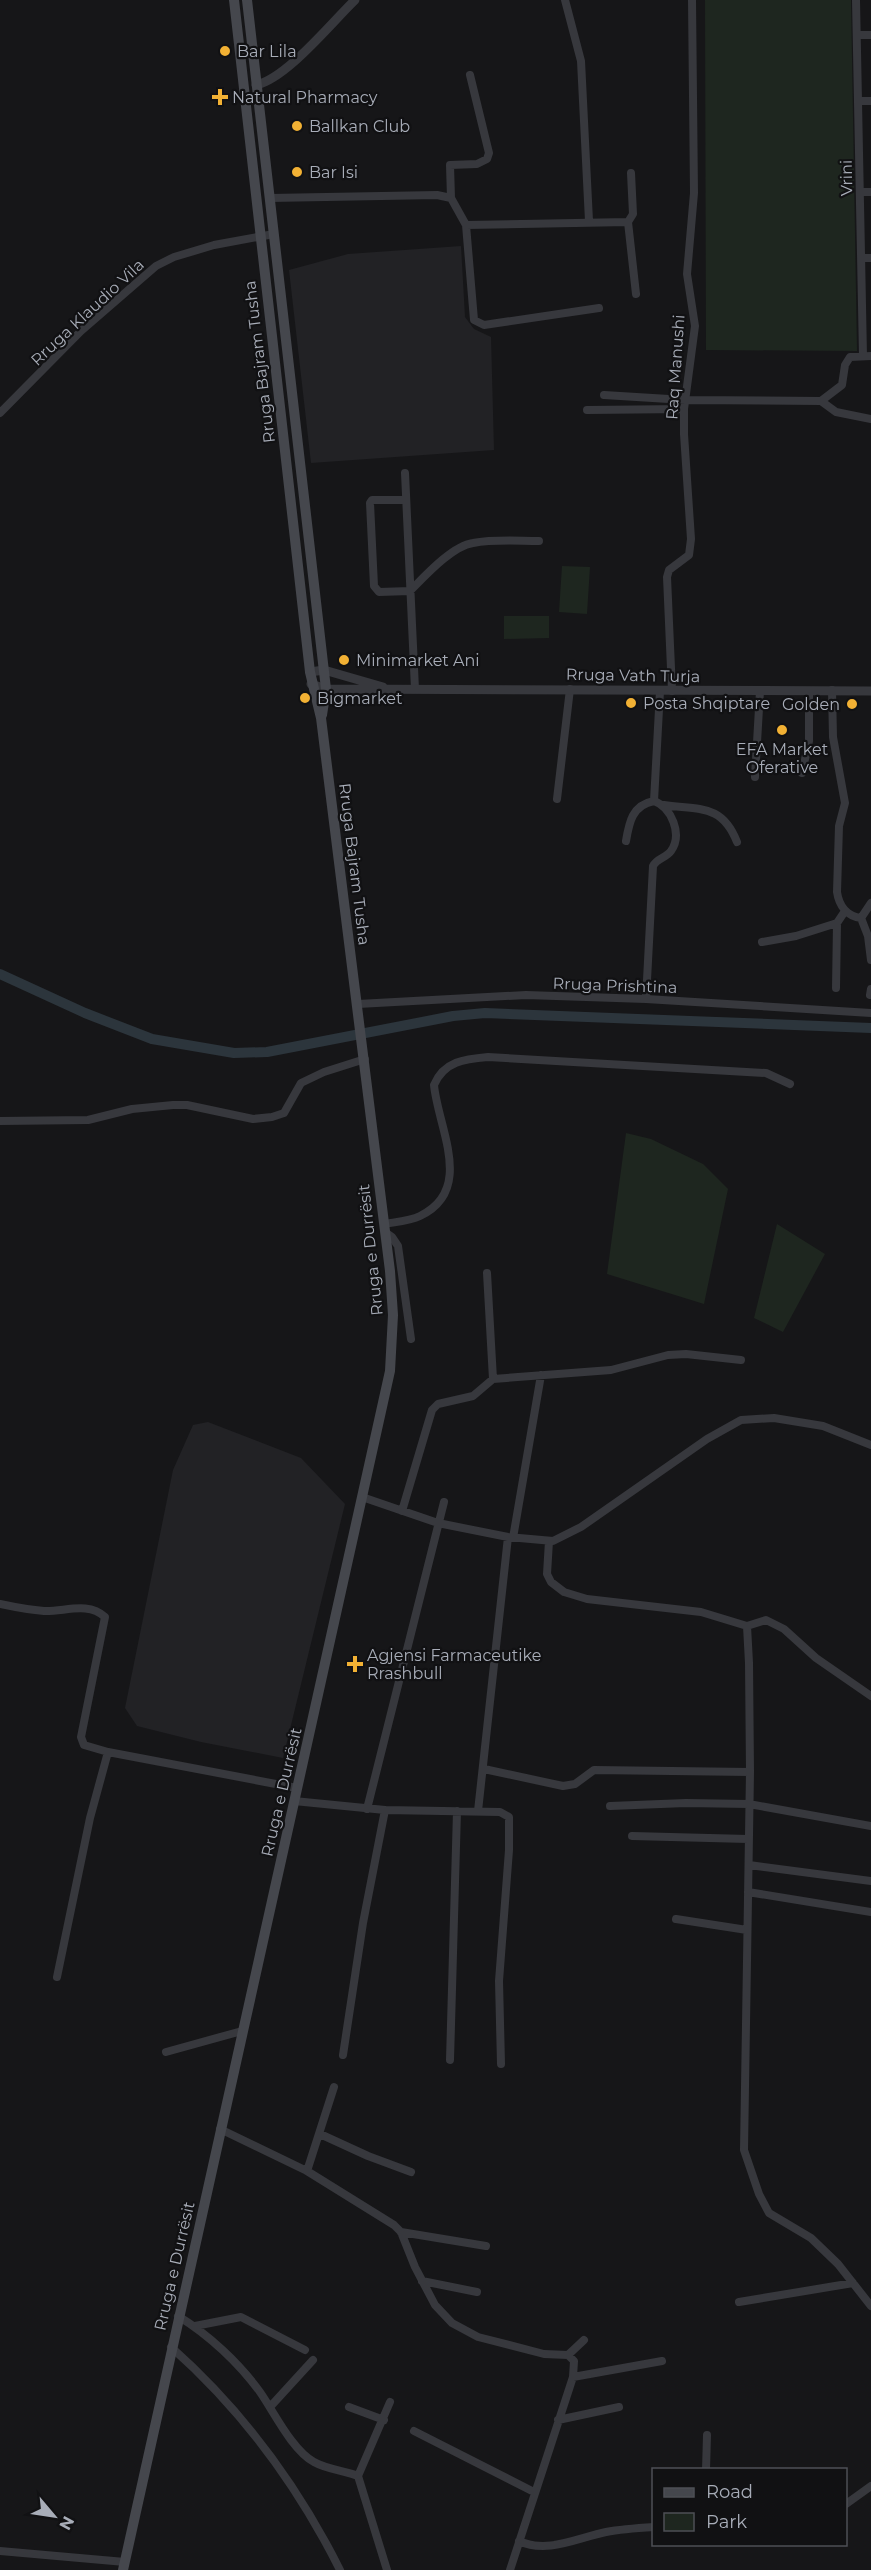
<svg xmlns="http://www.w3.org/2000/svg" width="871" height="2570" viewBox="0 0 871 2570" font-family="Montserrat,sans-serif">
  <rect width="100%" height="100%" fill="#161618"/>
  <!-- built -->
  <path fill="#222225" d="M461 246 465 317 474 329 491 337 494 450 311 463 289 270 348 254Z
    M208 1422 301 1458 345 1504 283 1758 201 1742 137 1726 125 1708 173 1470 193 1425Z"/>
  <!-- green -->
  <path fill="#1e261f" d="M705 0H851L857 351 706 350Z
    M562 566 590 567 587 614 559 612Z
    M504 616H549V638L504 639Z
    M626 1133 651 1139 703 1164 728 1189 704 1304 607 1274Z
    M777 1224 825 1254 783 1332 754 1318Z"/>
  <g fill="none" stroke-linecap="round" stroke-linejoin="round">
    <!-- canal -->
    <path stroke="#2c353c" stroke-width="10" d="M0 974 85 1013 152 1039 234 1053 267 1052 453 1016 485 1013 871 1028"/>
    <!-- minor -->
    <path stroke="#37383d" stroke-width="8" d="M565 0 581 61 589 221
      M856 0 863 356
      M857 35H871
      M470 75 489 153 487 159 477 164 450 165 451 198 466 225 474 320 484 325 599 308
      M858 101H871
      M631 173 633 214 628 222 636 294
      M860 192H871
      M270 198 437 195 451 198
      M466 225 628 222
      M861 258H871
      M604 395 685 400 821 401 836 412 871 419
      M821 401 842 385 845 365 850 357 871 356
      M587 410 684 409
      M0 413 81 331 156 266 174 257 214 245 274 234
      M405 473 415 689
      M406 500H372L370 503 374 586 379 592 410 591C425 576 452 546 473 543 494 539 518 541 539 541
      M832 690 833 737 845 803 839 826 837 892C839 906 847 916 861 918
      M672 691 667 577 669 570 689 555 691 539 684 434V409L695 326 687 274 694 193 692 0
      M802 773 809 741V691
      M755 777 760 691
      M557 799 570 689
      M654 801 660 691
      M664 805C700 810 722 804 737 842
      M626 841C629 823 632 805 654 801 671 807 683 834 671 851 666 858 657 858 653 866L646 999
      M871 903 861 918 868 936 871 960
      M762 942 796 936 837 923
      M836 988 837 923 845 911
      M870 995 871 989
      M358 1004 526 995 646 999 871 1013
      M0 1121 88 1120 132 1109 173 1105H187L253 1119 272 1117 284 1113 301 1083 324 1072 365 1059
      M384 1224C395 1222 410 1221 420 1216 475 1190 438 1128 434 1085 444 1061 465 1059 488 1057L766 1073 790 1084
      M385 1232 392 1237 398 1246 411 1339
      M487 1273 493 1379
      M362 1497 438 1523 508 1537 553 1541 581 1527 707 1439 741 1420 774 1418 823 1426 871 1445
      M402 1511 432 1410 438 1404 473 1396 493 1379 611 1370 668 1355 686 1354 741 1360
      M513 1538 541 1375
      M549 1541 547 1574 551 1582 564 1592 587 1599 701 1612 747 1626 766 1620 784 1629 816 1658 871 1696
      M0 1604C14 1607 29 1610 44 1611 64 1612 88 1601 105 1617L81 1737 84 1745 108 1752 297 1788
      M747 1626 749 1663 750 1772 744 2150 759 2194 769 2213 811 2238 838 2264 871 2306
      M484 1769 563 1786 575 1784 594 1770 750 1772
      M294 1801 385 1810 500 1812 509 1817V1850L499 1981 501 2064
      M610 1806 686 1803 749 1804 871 1826
      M367 1809 444 1502
      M478 1811 508 1537
      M632 1836 748 1839
      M749 1865 871 1881
      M748 1892 871 1912
      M676 1919 747 1930
      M57 1977 90 1818 108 1752
      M166 2052 242 2031
      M343 2055 363 1923 385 1810
      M450 2060 457 1811
      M220 2129 307 2171 394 2225 401 2232 415 2267 435 2305 452 2323 478 2337 544 2354 568 2355 574 2361 573 2377 510 2570
      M320 2134 368 2156 411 2172
      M307 2171 334 2087
      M401 2232 486 2246
      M422 2281 477 2292
      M739 2302 853 2283
      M178 2316C209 2335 239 2363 260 2392 274 2412 292 2450 314 2462 326 2469 345 2471 358 2476
      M195 2326 241 2317 305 2350
      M171 2347C242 2410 298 2486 340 2570
      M568 2355 584 2340
      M573 2377 662 2361
      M270 2407 313 2360
      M349 2407 384 2420
      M558 2420 619 2407
      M414 2431 534 2492
      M706 2470 707 2435
      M846 2504 871 2486
      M519 2541C547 2554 577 2538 606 2532 622 2529 638 2528 654 2527
      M0 2551 125 2562
      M387 2570 358 2476 390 2402"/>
    <!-- tertiary -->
    <path stroke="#37383d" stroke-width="9" d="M256 85C287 78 331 23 355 0
      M310 672 324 670 383 687
      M311 684 326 689 871 691"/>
    <!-- secondary -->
    <path stroke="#45474d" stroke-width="10" d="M247 0 326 689 322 715
      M123 2570 362 1497 390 1371 393 1315 390 1271 321 718 310 672 234 0"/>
  </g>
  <!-- markers -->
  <g fill="#f2b134" stroke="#111113" stroke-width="2">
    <circle cx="225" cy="51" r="6"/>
    <path d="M217 88h6v6h6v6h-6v6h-6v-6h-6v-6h6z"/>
    <circle cx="297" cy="126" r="6"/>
    <circle cx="297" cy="172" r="6"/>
    <circle cx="344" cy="660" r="6"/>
    <circle cx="305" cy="698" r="6"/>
    <circle cx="631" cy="703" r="6"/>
    <circle cx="852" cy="704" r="6"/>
    <circle cx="782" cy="730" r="6"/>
    <path d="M352 1655h6v6h6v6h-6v6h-6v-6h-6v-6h6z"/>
  </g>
  <g text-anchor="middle" stroke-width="4.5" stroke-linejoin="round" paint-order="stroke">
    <!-- poi labels -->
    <g font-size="16" fill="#a8adb8" stroke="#111113" text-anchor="start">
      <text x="237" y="57">Bar Lila</text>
      <text x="232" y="103">Natural Pharmacy</text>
      <text x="309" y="132">Ballkan Club</text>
      <text x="309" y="178">Bar Isi</text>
      <text x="356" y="666">Minimarket Ani</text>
      <text x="317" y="704">Bigmarket</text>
      <text x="643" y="709">Posta Shqiptare</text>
      <text x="840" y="710" text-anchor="end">Golden</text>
      <text x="782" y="755" text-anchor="middle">EFA Market<tspan x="782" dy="18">Oferative</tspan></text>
      <text x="367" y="1661">Agjensi Farmaceutike<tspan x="367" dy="18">Rrashbull</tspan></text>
    </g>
    <!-- street labels -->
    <g font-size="16" fill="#a8adb8" stroke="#111113">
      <text transform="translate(846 178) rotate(-91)" y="6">Vrini</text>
      <text transform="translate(87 312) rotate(-43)" y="6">Rruga Klaudio Vila</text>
      <text transform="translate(259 362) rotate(-97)" y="6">Rruga Bajram Tusha</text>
      <text transform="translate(675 367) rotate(-86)" y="6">Raq Manushi</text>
      <text transform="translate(633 675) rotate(1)" y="6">Rruga Vath Turja</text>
      <text transform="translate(355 864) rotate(83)" y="6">Rruga Bajram Tusha</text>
      <text transform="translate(615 985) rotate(2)" y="6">Rruga Prishtina</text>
      <text transform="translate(370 1250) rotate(-96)" y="6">Rruga e Durrësit</text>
      <text transform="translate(281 1792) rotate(-77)" y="6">Rruga e Durrësit</text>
      <text transform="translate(174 2266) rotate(-77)" y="6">Rruga e Durrësit</text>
    </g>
  </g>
  <!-- legend -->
  <rect x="652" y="2468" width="195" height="78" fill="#111113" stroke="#4d4f55" stroke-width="1.5"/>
  <rect x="664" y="2488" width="30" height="9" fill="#45474d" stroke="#4d4f55" stroke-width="1.5"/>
  <text x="706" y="2498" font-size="18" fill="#a8adb8">Road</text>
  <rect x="664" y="2513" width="30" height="18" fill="#1e261f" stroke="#4d4f55" stroke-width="1.5"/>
  <text x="706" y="2528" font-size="18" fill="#a8adb8">Park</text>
  <!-- north arrow -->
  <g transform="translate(54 2516) rotate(119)" stroke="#111113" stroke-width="4.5" paint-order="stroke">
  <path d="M0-4.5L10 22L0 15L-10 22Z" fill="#a8adb8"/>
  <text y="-9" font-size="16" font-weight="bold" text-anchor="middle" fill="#a8adb8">N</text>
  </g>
</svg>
